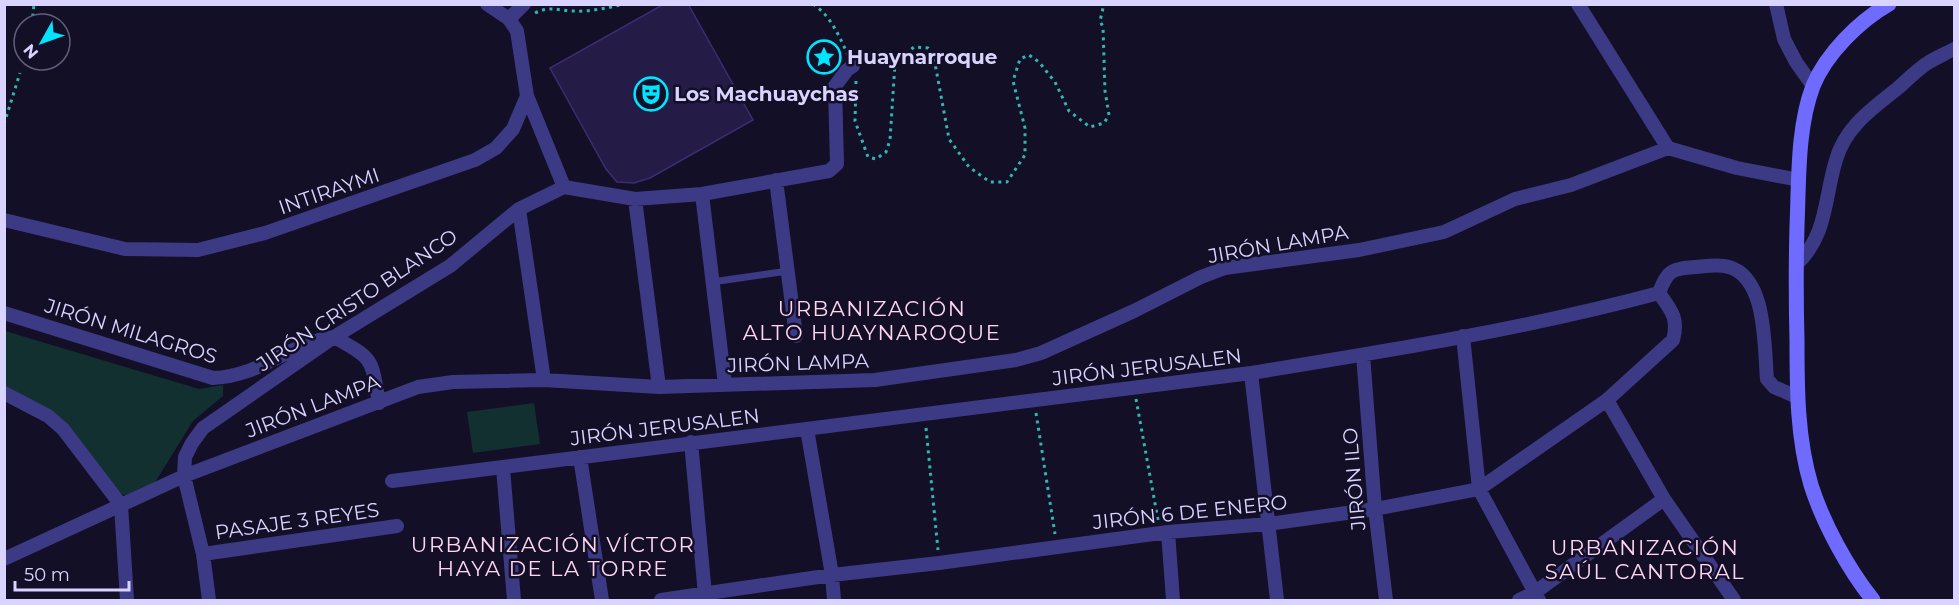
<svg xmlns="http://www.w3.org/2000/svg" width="1959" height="605" viewBox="0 0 1959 605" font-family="Montserrat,sans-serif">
  <rect width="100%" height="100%" fill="#130f26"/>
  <!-- green -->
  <path fill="#12302f" d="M5 331 199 389 223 385V396L193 421 154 484 129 498 119 492 63 420 5 386Z
    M534 403 540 444 473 453 467 412Z"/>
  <!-- building -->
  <path fill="#241b47" stroke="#3b2d73" stroke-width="1.5" d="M664 4H688L753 120 650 178 634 183 617 182 606 169 550 68Z"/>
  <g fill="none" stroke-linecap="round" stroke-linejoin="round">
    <!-- path -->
    <path stroke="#2fb8b0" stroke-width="3" stroke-dasharray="3 4.5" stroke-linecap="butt" d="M813 4C831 16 839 36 848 55
      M535 13C550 6 556 10 572 11 589 12 608 8 624 4
      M32 24 34 4
      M856 81 855 121 868 157 876 159 886 152 890 140 895 63 914 47 928 48 934 58 949 139 969 167 990 182H1007L1025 155V128L1013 81 1020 59 1029 55 1039 62 1055 82 1069 111 1090 127 1104 123 1109 115 1105 91 1103 27 1100 21 1104 4
      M4 124 20 73
      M1136 399 1158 520
      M1036 413 1055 534
      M926 428 938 550"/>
    <!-- lane -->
    <path stroke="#3d3a85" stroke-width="7" d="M712 282 788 271"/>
    <!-- street -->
    <path stroke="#3d3a85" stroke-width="14" d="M1578 4 1668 148
      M1776 4 1784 39 1796 62 1813 86
      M509 19 524 4
      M527 96 564 187
      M776 180 796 336
      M702 194 725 385
      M635 199 659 387
      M519 209 544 380
      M4 220 125 249 198 250 265 233 475 160 496 148 513 129 527 96 517 31 509 19 487 4
      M1796 265C1828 235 1824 198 1836 160 1845 127 1873 108 1898 88 1907 80 1916 71 1926 64 1935 58 1945 54 1954 49
      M1659 293C1668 269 1672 269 1696 267 1707 266 1719 264 1729 267 1767 278 1764 346 1767 379L1774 387 1797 397
      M4 313 213 378C262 376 289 343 334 337 375 360 371 358 379 403
      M1463 336 1479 489 1539 600
      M1363 355 1375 509 1386 600
      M1251 373 1277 600
      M4 393 48 416 63 429 121 505 127 600
      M1607 400 1664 499 1734 600
      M807 429 832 575 834 600
      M691 442 705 595
      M580 457 602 600
      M503 468 514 600
      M392 481 1251 373C1387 351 1525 329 1659 293
      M1168 532 1173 600
      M203 554 397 526
      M4 559 184 476 418 387 453 382 544 380 659 387 875 380 1016 360 1041 353 1134 311 1201 277 1225 268 1359 250 1444 232 1515 199 1571 185 1668 148 1737 168 1799 180
      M209 600 203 554 184 476 185 457 192 443 203 428 334 337 450 266 519 209 564 187 635 199 702 194 829 171 837 164 835 86 847 70 853 66
      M661 600 832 575 939 563 1168 532 1268 524 1375 509 1479 489 1607 400 1673 340C1679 318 1671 310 1659 293
      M1519 600 1534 593 1664 499"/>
    <!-- secondary -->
    <path stroke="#6f6bff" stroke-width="15" d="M1873 600C1848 569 1823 523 1811 485 1797 438 1797 388 1797 340 1796 302 1796 264 1797 226 1799 182 1797 128 1813 86 1826 54 1859 21 1889 4"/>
  </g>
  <!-- icons -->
  <defs>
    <symbol id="sight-ring" viewBox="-11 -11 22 22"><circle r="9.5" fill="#130f26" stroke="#00e5ff" stroke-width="1.5"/><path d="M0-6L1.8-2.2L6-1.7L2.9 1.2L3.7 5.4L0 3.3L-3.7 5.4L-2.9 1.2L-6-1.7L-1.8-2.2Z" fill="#00e5ff"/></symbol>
    <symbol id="theatre-ring" viewBox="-11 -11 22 22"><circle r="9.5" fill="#130f26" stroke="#00e5ff" stroke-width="1.5"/><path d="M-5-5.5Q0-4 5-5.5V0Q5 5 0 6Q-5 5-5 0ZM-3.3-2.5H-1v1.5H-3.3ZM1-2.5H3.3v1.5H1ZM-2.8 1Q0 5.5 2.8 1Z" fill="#00e5ff"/></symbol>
  </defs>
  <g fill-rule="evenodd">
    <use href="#sight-ring" x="805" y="38" width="38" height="38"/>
    <use href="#theatre-ring" x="632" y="75" width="38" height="38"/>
  </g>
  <g text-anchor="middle" stroke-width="5" stroke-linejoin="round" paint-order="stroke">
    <!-- poi labels -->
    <g font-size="20" font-weight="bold" fill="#d9d4ff" stroke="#130f26" text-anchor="start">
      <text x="847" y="64">Huaynarroque</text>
      <text x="674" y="101">Los Machuaychas</text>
    </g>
    <!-- street labels -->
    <g font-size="20" fill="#d9d4ff" stroke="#130f26">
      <text transform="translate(329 191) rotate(-19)" y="7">INTIRAYMI</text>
      <text transform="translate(1278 244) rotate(-10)" y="7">JIRÓN LAMPA</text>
      <text transform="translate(357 300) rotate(-34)" y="7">JIRÓN CRISTO BLANCO</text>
      <text transform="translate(131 331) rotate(17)" y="7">JIRÓN MILAGROS</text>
      <text transform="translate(798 363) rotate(-2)" y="7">JIRÓN LAMPA</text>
      <text transform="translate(1147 367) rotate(-7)" y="7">JIRÓN JERUSALEN</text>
      <text transform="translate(313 406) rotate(-21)" y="7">JIRÓN LAMPA</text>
      <text transform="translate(665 427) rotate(-7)" y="7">JIRÓN JERUSALEN</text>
      <text transform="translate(1354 479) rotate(-95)" y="7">JIRÓN ILO</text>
      <text transform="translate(1190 512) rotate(-6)" y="7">JIRÓN 6 DE ENERO</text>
      <text transform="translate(297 521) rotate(-8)" y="7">PASAJE 3 REYES</text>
    </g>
    <!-- neighbourhood labels -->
    <g font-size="21" letter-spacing="1.5" fill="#ffd6f0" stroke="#130f26">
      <text x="872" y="316">URBANIZACIÓN<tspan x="872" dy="24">ALTO HUAYNAROQUE</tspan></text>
      <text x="553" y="552">URBANIZACIÓN VÍCTOR<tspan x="553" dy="24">HAYA DE LA TORRE</tspan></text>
      <text x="1645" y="555">URBANIZACIÓN<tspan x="1645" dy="24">SAÚL CANTORAL</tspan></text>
    </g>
  </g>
  <!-- border -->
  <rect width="1959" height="605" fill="none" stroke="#d9d4ff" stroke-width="12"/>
  <!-- north arrow -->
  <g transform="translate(42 42) rotate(230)"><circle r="28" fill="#130f26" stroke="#625e7d" stroke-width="1.5"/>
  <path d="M0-4.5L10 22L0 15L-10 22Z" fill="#00e5ff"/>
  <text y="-9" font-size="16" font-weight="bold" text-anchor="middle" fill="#d9d4ff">N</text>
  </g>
  <!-- scale -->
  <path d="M15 581v9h114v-9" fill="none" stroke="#d9d4ff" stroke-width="3"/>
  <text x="24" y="581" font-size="18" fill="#d9d4ff" stroke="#130f26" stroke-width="4.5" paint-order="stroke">50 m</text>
</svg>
